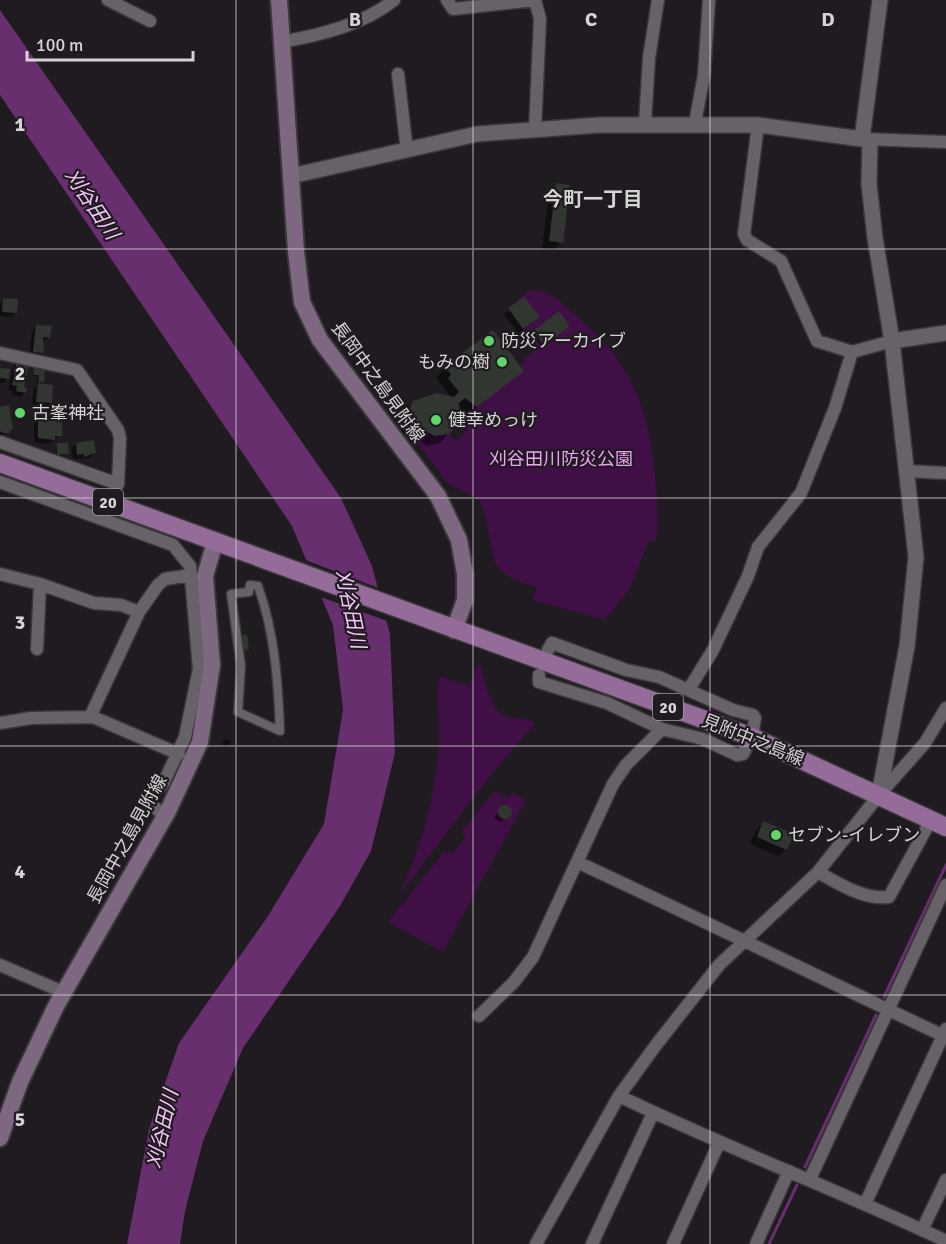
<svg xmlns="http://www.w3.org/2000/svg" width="946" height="1244" viewBox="0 0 946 1244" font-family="Signika,'Noto Sans JP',sans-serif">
  <rect width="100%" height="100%" fill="#1f1b20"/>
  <!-- green -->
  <path fill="#400f45" d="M529 291C544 287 559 301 570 310 628 357 649 403 655 476 657 499 660 518 656 541H649L629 590 605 620 532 600 537 587C520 582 506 578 495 564L483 507 477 498 448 484 398 416H409L413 427 419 424 431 435 449 434 456 441C471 428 469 418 478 406 490 393 510 382 524 371L520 365 525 362 523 359 538 348 508 308Z
    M478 665H481C486 683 489 715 513 718 522 720 527 717 535 724L493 772 399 896C421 847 436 795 439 740 440 719 434 697 440 676L469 686Z
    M495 791 507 798 513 793 526 800 443 952 388 922 443 853H453L466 836 461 832Z"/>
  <!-- water -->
  <path fill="#682f6e" d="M0 10 341 498 372 566 390 634 395 753 371 851 340 906 243 1048 203 1141 185 1211 180 1244H127L149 1129 179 1043 268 916 324 824 343 710 333 625 292 526 0 95Z"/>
  <!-- pier -->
  <path fill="#1f1b20" d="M303 559 381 589 390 622 318 596Z"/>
  <!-- shadow -->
  <path fill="#0007" d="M557 185 561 242 554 250 542 249 549 192Z
    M524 299 533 322 518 333 504 314Z
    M4 300 16 312 11 317 0 316V304Z
    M37 326 49 338 41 342 42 353 37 357H29L32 331Z
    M567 328 542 347 532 334 534 332Z
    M17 362 25 392 20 397 12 395 13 391 8 390 13 367Z
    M35 367 43 382 39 385 51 403 46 407 32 406 33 390 40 383H37V376H33Z
    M446 367 522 371 466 416 458 406 459 420 441 442 428 446 408 434 402 436 400 419 416 399 421 402 452 398 436 378Z
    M0 369 7 378 3 383H0Z
    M0 408 8 432 0 437Z
    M16 409 23 419 21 421H16Z
    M39 419 60 435 49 444 34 442V424Z
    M76 444 94 453 90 458 73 459 71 449Z
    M57 445 67 453 65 455 56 456Z
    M225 739 231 741 228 747 222 744Z
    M503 806 510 810 501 822 494 818Z
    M763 823 786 849 778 856 750 844 756 831Z"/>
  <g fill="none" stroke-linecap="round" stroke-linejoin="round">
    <!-- stream -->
    <path stroke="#682f6e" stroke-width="3" d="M884 997 946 865
      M805 1167 876 1015
      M769 1244 797 1185"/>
  </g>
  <!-- building -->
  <path fill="#313631" d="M556 183 570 185 563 243 549 241Z
    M524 297 540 317 523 329 508 308Z
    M3 298 18 299 17 313 2 312Z
    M559 311 570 326 544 346 533 331Z
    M36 325 52 326 50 338 43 337 44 353 33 352Z
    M493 330 524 371 477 407 465 398 459 403 461 420 449 434 435 436 425 431 419 424 413 427 409 411 413 401 437 393 454 397 459 392 448 378 451 375 445 366Z
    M17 360 29 363 24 387 27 388 26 393 16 391 17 386 12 385Z
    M34 366H45L44 382H38L39 375H34Z
    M0 368 10 369 9 379 0 378Z
    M38 383 53 385 52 403 36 402Z
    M9 405 13 428 9 433H3L0 431V407Z
    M16 407H24L25 419 17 420Z
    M38 417H62V436H55V440L38 438Z
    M94 440 96 453 84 457V454L77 455 76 443Z
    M57 443H68L69 454 57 455Z
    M247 634 249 650 241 651 239 636Z
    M498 812a7 7 0 1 1 14 0a7 7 0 1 1-14 0Z
    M763 821 794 834 787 850 757 837Z"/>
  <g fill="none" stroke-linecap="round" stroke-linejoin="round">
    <defs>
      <path id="pedestrian" d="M250 585 258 586C275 633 278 682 280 731L238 712 241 666 231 594 249 592Z"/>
      <path id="minor" d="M108 0 150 21
        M447 0 453 9 535 0
        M535 0 540 19 535 130
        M281 42C320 35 363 25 394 0
        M398 74 407 151
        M645 123 649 58 658 0
        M695 123 704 75 709 0
        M758 125 744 234 747 240 781 261 817 341 852 352 892 341
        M863 139 946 142
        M0 353 77 370 118 430 120 438 118 484 0 442
        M906 471 946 473
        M0 482 173 545 190 566 199 669 185 737 163 784 151 794V805L165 815
        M0 574 40 584 37 649
        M40 584 94 603 121 605 139 612 158 585 165 579 191 575
        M539 675V682L607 703 662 729 703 739 737 755 743 754 752 737 755 718 753 715 733 710 659 677 626 670 552 643 548 650
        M689 689 713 650 748 576 758 547 801 493 835 408 852 352
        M90 717 139 612
        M0 723 31 718 93 717 179 754
        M577 862C700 919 823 979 946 1037
        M818 872C839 884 864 900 889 897L931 820
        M0 965 63 992
        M479 1016 514 982 533 957 613 784 626 765 662 729
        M619 1096C727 1148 838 1190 946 1241
        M810 1179 946 885
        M865 1204 946 1029
        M922 1230 946 1180
        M536 1244 619 1096 656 1045 719 965 818 872 879 795 925 743 946 708
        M592 1244 653 1113
        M673 1244 719 1143
        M756 1244 789 1171"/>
      <path id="tertiary" d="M870 141 869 184 875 238 892 341 916 557 907 646 879 795
        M291 176 477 134 599 125H758L862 139 880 0
        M892 341 946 333"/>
      <path id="secondary" d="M279 0 296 251 302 302 320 340 438 496 459 540 465 574V600L454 630
        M0 1138 20 1082 56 1006 168 811 200 742 212 665 205 576 215 542"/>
      <path id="primary" d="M0 463 752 737 946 827"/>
    </defs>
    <!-- pedestrian casing -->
    <use href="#pedestrian" stroke="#3a373a" stroke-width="11"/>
    <!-- minor casing -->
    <use href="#minor" stroke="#3a373a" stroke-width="15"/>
    <!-- tertiary casing -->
    <use href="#tertiary" stroke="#3a373a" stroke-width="18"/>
    <!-- secondary casing -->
    <use href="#secondary" stroke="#3a373a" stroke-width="20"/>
    <!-- primary casing -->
    <use href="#primary" stroke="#3a373a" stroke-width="21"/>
    <!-- pedestrian -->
    <use href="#pedestrian" stroke="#676267" stroke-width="8"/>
    <!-- minor -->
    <use href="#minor" stroke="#676267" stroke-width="12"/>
    <!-- tertiary -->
    <use href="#tertiary" stroke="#676267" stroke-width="15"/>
    <!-- secondary -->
    <use href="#secondary" stroke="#7e6780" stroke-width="16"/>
    <!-- primary -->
    <use href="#primary" stroke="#956c99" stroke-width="18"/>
  </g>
  <!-- grid -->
  <path fill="none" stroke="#d6d3d6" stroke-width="1.5" stroke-opacity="0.55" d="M236 0V1244M473 0V1244M710 0V1244M0 249H946M0 498H946M0 746H946M0 995H946"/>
  <!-- markers -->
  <g fill="#5fd56b" stroke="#1f1b20" stroke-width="2">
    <circle cx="489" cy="341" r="6"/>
    <circle cx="502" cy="362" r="6"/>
    <circle cx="20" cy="413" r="6"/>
    <circle cx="436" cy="420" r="6"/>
    <circle cx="776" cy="835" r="6"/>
  </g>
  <g text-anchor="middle" stroke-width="4.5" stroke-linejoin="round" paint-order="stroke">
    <!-- shield labels -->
    <g fill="#1f1b20" stroke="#9f9c9f" stroke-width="1.5">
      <rect x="93" y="489" width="30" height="26" rx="4.5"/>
      <rect x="653" y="694" width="30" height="26" rx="4.5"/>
    </g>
    <g font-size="16" font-weight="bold" fill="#d6d3d6">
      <text x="108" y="508">20</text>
      <text x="668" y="713">20</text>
    </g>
    <!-- poi labels -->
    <g font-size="18" fill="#d6d3d6" stroke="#1f1b20" text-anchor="start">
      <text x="501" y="347">防災アーカイブ</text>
      <text x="490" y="368" text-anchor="end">もみの樹</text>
      <text x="32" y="419">古峯神社</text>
      <text x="448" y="426">健幸めっけ</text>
      <text x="788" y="841">セブン-イレブン</text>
    </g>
    <!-- street labels -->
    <g font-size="18" fill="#d6d3d6" stroke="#1f1b20">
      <text transform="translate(378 382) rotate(54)" y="6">長岡中之島見附線</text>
      <text transform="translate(753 740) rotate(22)" y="6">見附中之島線</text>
      <text transform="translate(127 839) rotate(-61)" y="6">長岡中之島見附線</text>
    </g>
    <!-- park labels -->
    <g font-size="18" fill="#f19ff9" stroke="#1f1b20">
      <text x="561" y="465">刈谷田川防災公園</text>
    </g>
    <!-- neighbourhood labels -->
    <g font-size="20" font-weight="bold" fill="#d6d3d6" stroke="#1f1b20">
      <text x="593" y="206">今町一丁目</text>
    </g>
    <!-- water labels -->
    <g font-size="20" font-style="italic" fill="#f7c6fb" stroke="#1f1b20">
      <text transform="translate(92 204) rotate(56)" y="7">刈谷田川</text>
      <text transform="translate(351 609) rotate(78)" y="7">刈谷田川</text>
      <text transform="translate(162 1129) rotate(-77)" y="7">刈谷田川</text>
    </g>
  </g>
  <g font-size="20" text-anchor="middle" font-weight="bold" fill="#d6d3d6" stroke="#1f1b20" stroke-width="4.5" stroke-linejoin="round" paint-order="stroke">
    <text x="355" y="26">B</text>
    <text x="591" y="26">C</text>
    <text x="828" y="26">D</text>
    <text x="20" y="131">1</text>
    <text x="20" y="380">2</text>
    <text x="20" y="629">3</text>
    <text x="20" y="878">4</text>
    <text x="20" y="1126">5</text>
  </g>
  <!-- scale -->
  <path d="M27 51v9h166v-9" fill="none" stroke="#d6d3d6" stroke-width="3"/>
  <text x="36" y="51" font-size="18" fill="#d6d3d6" stroke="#1f1b20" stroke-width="4.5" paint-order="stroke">100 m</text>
</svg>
